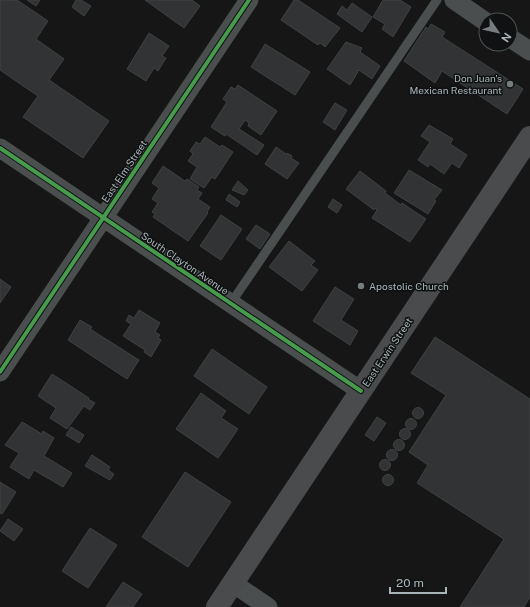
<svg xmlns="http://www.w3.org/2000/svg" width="530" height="607" viewBox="0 0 530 607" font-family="'Public Sans',sans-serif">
  <rect width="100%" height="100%" fill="#161616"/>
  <!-- building -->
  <path fill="#323334" stroke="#3e4242" d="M0 0H17L48 21 36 39 64 59 49 80 109 121 83 158 23 117 38 96 0 70Z
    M27 0H40L36 6Z
    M76 0H81L91 6 84 16 72 7Z
    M145 0H192L200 6 184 28Z
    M294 0H298L340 28 325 47 320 43 318 45 281 20Z
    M383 0H400L411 7 393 37 382 29 385 24 373 17Z
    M352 3 372 17 362 32 337 14 342 6 347 10Z
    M431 24 445 32 442 37 523 89 507 114 442 71 435 83 404 61 426 27 428 29Z
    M149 33 169 46 162 56 166 58 158 71 154 68 146 81 127 69Z
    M346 42 362 48 360 52 380 66 372 79 359 70 350 85 327 69Z
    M265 44 310 72 295 95 251 67Z
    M238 85 277 111 261 135 248 126 249 123 245 120 239 129 264 145 257 155 226 134 225 136 211 127 227 102 223 99 231 87 235 89Z
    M335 103 347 110 335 130 323 122Z
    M429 125 453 139 450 144 467 155 459 168 452 163 444 174 430 164 428 167 418 160 430 142 421 136Z
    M205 137 220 147 222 145 233 152 215 179 212 177 204 188 190 179 197 167 188 161 193 154 190 151 196 142 200 144Z
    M276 147 286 154 287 153 292 156 291 158 299 163 287 179 265 164Z
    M163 166 185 181 187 179 199 187 197 190 202 193 198 199 210 207 207 212 208 213 188 241 153 217 155 214 152 212 158 203 152 199 159 188 152 183Z
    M409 170 442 190 434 200 436 201 428 214 394 193Z
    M360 171 386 191 385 193 401 205 402 203 426 219 410 242 372 218 377 210 375 208 374 210 346 189Z
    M238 181 248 190 244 195 232 190Z
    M229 194 240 202 237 207 226 200Z
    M333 199 342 205 337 213 328 207Z
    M221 215 242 229 221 260 200 246Z
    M256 225 270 234 260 249 246 239Z
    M289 241 315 261 311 265 318 270 302 291 269 267Z
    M0 279 11 287 0 303Z
    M335 287 354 299 341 320 358 331 350 345 313 321Z
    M139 310 160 323 155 332 160 335 158 338 161 340 151 357 144 352 145 350 123 336 131 324 126 321 129 315 134 318Z
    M80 320 92 327 90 329 139 360 127 379 68 340Z
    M435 337 530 399V597L524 607H460L504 539 417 483 428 465 409 452 446 395 411 373Z
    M212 349 267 387 249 414 194 376Z
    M52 374 89 398 88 399 95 403 90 410 84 406 67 429 50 418 56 408 38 396Z
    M201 393 226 411 221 418 238 429 218 458 176 429Z
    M412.5 413a5.5 5.5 0 1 1 11 0a5.5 5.5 0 1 1-11 0Z
    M377 417 386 423 374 441 365 435Z
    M405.5 424a5.5 5.5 0 1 1 11 0a5.5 5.5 0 1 1-11 0Z
    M22 422 42 434 43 431 54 438 44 456 72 473 63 487 34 470 29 479 10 467 19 453 5 445Z
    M71 427 84 435 79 443 66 435Z
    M399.5 434a5.5 5.5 0 1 1 11 0a5.5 5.5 0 1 1-11 0Z
    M393.5 445a5.5 5.5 0 1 1 11 0a5.5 5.5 0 1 1-11 0Z
    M386.5 455a5.5 5.5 0 1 1 11 0a5.5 5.5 0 1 1-11 0Z
    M92 455 110 467 108 470 114 474 110 480 85 466Z
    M379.5 465a5.5 5.5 0 1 1 11 0a5.5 5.5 0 1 1-11 0Z
    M185 472 231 502 188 567 142 537Z
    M382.5 480a5.5 5.5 0 1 1 11 0a5.5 5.5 0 1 1-11 0Z
    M0 482 16 492 2 514 0 513Z
    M8 519 23 529 14 541 0 531Z
    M90 528 117 545 88 588 62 571Z
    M123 582 142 594 133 607H106Z"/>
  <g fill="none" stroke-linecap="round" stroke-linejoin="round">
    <!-- service -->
    <path stroke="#4a4e4e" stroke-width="9" d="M231 303 437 0"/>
    <!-- minor -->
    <path stroke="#4a4e4e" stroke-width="19" d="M454 0 486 22
      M510 38 530 51
      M0 148 361 391
      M0 372 249 0
      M234 584 268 607"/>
    <!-- secondary -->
    <path stroke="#494b4c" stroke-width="22" d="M217 607 530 137"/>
    <defs>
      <path id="cycleway" d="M0 148 361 391
        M0 372 249 0"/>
    </defs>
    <!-- cycleway casing -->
    <use href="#cycleway" stroke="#101112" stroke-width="6"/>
    <!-- cycleway -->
    <use href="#cycleway" stroke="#469c4c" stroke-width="4"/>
  </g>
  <!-- markers -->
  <g fill="#757d7e" stroke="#101112" stroke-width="1.5">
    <circle cx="510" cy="84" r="4"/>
    <circle cx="361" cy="286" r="4"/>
  </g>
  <g text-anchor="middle" stroke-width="3" stroke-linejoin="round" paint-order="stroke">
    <!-- poi labels -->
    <g font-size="10" fill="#a8b4b6" stroke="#101112" text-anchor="end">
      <text x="502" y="82">Don Juan's<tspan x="502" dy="12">Mexican Restaurant</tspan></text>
      <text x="369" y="290" text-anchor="start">Apostolic Church</text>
    </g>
    <!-- street labels -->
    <g font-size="10" fill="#a8b4b6" stroke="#101112">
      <text transform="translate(124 171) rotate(-56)" y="4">East Elm Street</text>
      <text transform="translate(185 263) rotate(34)" y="4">South Clayton Avenue</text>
      <text transform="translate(387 352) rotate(-56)" y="4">East Erwin Street</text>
    </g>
  </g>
  <!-- north arrow -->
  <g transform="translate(498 32) rotate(124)"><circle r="19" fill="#101112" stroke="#4d5254"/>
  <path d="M0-3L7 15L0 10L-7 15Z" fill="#757d7e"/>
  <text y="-6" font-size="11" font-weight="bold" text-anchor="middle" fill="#a8b4b6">N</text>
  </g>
  <!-- scale -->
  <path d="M390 587v6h56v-6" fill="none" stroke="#a8b4b6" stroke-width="2"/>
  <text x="396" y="587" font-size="12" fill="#a8b4b6" stroke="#101112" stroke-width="3" paint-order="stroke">20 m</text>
</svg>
